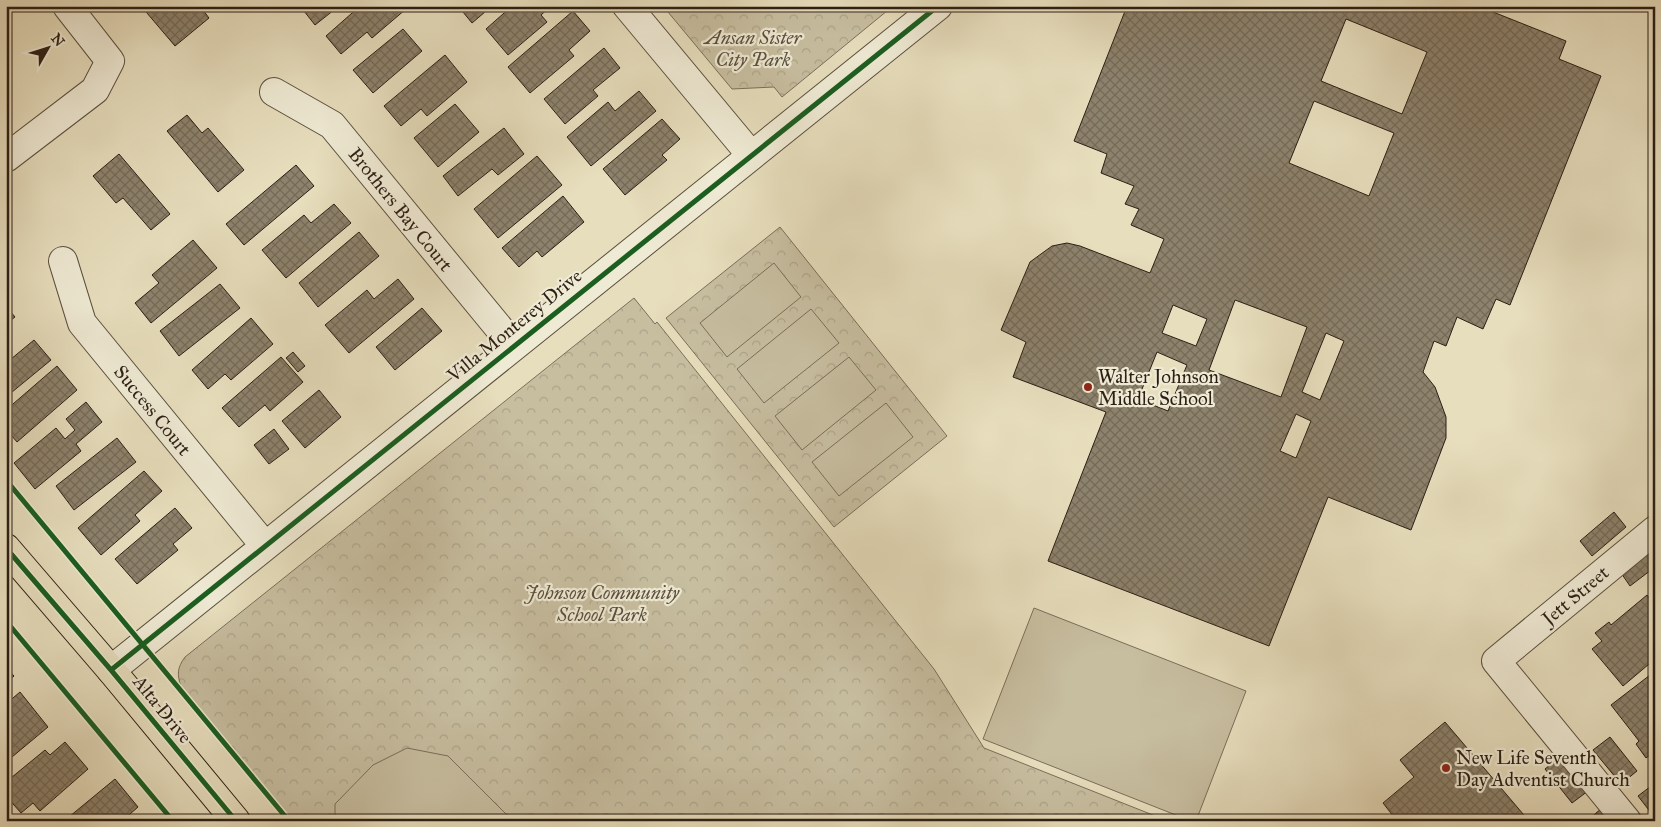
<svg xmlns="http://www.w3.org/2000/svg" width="1661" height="827" viewBox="0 0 1661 827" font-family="'IM FELL Great Primer',serif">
  <defs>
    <pattern id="park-crowns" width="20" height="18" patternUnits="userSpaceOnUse" patternTransform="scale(1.25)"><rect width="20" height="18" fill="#c7bea0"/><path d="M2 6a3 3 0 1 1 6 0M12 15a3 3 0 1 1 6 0" fill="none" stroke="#aba389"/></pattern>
    <pattern id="building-cross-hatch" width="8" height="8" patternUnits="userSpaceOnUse" patternTransform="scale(1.25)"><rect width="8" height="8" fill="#8d826c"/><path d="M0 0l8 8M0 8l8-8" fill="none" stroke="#736a58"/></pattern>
  </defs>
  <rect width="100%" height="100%" fill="#e7debd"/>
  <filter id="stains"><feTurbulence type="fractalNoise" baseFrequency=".004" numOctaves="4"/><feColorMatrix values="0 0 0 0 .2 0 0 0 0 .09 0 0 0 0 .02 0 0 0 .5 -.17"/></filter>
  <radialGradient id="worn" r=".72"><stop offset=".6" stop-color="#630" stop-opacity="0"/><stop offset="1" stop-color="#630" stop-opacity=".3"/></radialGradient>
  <!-- park -->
  <path fill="url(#park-crowns)" stroke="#7a6e5a" d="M663 6H893L782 97 774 87 732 89Z
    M780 227 947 436 834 527 666 318Z
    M634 298 655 324 657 322 934 669 984 748 1168 821H291L181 687C177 674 177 668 185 657Z"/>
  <!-- garden -->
  <path fill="#c7bea0" stroke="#7a6e5a" d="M774 263 801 297 727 357 700 323Z
    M811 309 839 343 764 403 737 369Z
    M849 357 876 390 802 450 775 416Z
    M886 403 913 437 839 496 812 462Z
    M1034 608 1246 691 1196 821H1191L983 739Z
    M407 748 448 756 512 820 335 821V804L373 765Z"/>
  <!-- building -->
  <path fill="url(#building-cross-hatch)" stroke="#2c1f15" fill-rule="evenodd" d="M141 6H200L209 18 175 46Z
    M300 6H339L315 25Z
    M360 6H404L406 9 372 38 367 32 341 54 326 36Z
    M458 6H492L472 23Z
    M512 6H551L541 15 547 22 508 55 486 29Z
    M1127 6H1478L1566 41 1559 59 1601 76 1510 305 1496 299 1483 329 1457 317 1446 346 1434 341 1423 372 1435 387 1446 417V438L1411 530 1328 497 1269 646 1048 561 1106 412 1013 377 1026 342 1001 330 1030 262 1052 246 1067 243 1080 246 1150 273 1164 239 1131 225 1139 209 1125 204 1134 186 1101 173 1107 154 1074 141ZM1346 19 1427 52 1402 114 1321 81ZM1314 101 1394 133 1369 196 1289 163ZM1235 300 1307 327 1281 397 1209 370ZM1173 305 1207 319 1196 346 1162 333ZM1326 333 1344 341 1320 400 1302 392ZM1157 352 1187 365 1168 411 1138 399ZM1296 414 1311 421 1296 458 1280 451Z
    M573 11 590 31 569 50 574 56 530 93 508 67Z
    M403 29 422 51 373 93 353 70Z
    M604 48 620 68 593 90 598 96 565 124 544 99Z
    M445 55 467 82 427 116 421 109 401 126 384 106Z
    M639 91 656 111 591 166 567 137 608 102 615 111Z
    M455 104 479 132 438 167 414 138Z
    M187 115 202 133 208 128 244 170 218 192 167 131Z
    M662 119 680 139 662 155 667 160 625 195 603 169Z
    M504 128 524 154 498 175 492 169 458 196 443 176Z
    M119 154 170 214 151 230 123 198 116 203 93 176Z
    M537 156 562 185 498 238 474 209Z
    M296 165 314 186 244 245 226 224Z
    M563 196 584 222 542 257 537 251 519 267 502 248Z
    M334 204 351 223 286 278 262 250 304 215 311 223Z
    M359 232 379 256 318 307 299 283Z
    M193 240 217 268 151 323 135 303 159 283 152 275Z
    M398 279 414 299 349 353 325 325 367 290 374 299Z
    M220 284 240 308 179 356 160 331Z
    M6 306 15 317 6 324Z
    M422 308 442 331 395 370 376 347Z
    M251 318 273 344 231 380 225 374 208 389 192 370Z
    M34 340 51 360 6 397V353L11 359Z
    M293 352 305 366 298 372 286 358Z
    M281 357 303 382 270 411 265 405 239 427 222 408Z
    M57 366 77 390 17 442 6 429V410Z
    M319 390 341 417 305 448 282 421Z
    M86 402 102 422 76 444 81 451 35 489 14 463 56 428 65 439 75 430 66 419Z
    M274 429 289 449 269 464 254 445Z
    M117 438 136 462 74 510 56 486Z
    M144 471 162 491 135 515 140 521 101 555 78 528Z
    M175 508 192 528 173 544 178 550 137 584 115 559Z
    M1614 512 1626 527 1592 556 1580 541Z
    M1655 545V567L1630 586 1619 570Z
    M1647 595 1655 605V659L1623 686 1592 649 1602 641 1595 633 1609 622 1611 625Z
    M6 667 14 676 6 683Z
    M1654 672 1655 751 1646 758 1636 744 1639 741 1611 705Z
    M20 692 48 727 6 762V704Z
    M1445 722 1529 821H1397L1383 803 1414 777 1400 760Z
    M1610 737 1637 771 1621 784 1593 750Z
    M65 742 88 769 40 811 33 803 21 813 6 796V782L45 750 50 755Z
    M1560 757 1588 791 1572 803 1545 769Z
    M115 779 138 807 122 821H64Z
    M1655 783V818L1638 796Z
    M1602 808 1613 821H1588V820Z"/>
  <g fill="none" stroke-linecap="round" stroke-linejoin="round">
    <defs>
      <path id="minor" d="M627 6 751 155
        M274 92 332 125 513 345
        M6 158 95 90 110 61 67 6
        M63 261 82 323 265 546
        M111 670 938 6
        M1627 821 1496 661 1655 530"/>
      <path id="major" d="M6 548 111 670 236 821"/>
    </defs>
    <!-- minor casing -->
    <use href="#minor" stroke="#5b4f3f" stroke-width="30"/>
    <!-- major casing -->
    <use href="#major" stroke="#2c1f15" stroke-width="30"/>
    <!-- minor -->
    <use href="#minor" stroke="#efead4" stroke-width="28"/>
    <!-- major -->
    <use href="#major" stroke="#e7debd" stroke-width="28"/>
    <defs>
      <path id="cycleway" d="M6 480 289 821
        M6 548 111 670 236 821
        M6 621 173 821
        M111 670 938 6"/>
    </defs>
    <!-- cycleway casing -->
    <use href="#cycleway" stroke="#efead4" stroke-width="8"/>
    <!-- cycleway -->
    <use href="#cycleway" stroke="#1b5e20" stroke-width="5"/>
  </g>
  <!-- markers -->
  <g fill="#8f2418" stroke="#efead4" stroke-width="2">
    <circle cx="1088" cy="387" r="5"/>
    <circle cx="1446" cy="768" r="5"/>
  </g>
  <g text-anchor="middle" stroke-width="4.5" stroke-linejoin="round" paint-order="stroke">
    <!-- park labels -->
    <g font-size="19" font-style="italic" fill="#5a4f3f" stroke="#efead4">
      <text x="753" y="44">Ansan Sister<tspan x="753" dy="22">City Park</tspan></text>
      <text x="602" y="599">Johnson Community<tspan x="602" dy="22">School Park</tspan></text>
    </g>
    <!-- street labels -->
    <g font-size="19" fill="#2c1f15" stroke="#efead4">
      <text transform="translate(401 209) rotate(51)" y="7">Brothers Bay Court</text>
      <text transform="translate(514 325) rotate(-39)" y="7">Villa Monterey Drive</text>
      <text transform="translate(153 410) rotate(51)" y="7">Success Court</text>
      <text transform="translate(1575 595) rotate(-40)" y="7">Jett Street</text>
      <text transform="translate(163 709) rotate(51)" y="7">Alta Drive</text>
    </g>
    <!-- poi labels -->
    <g font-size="19" fill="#2c1f15" stroke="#efead4" text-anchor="start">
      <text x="1098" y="383">Walter Johnson<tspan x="1098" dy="22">Middle School</tspan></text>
      <text x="1456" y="764">New Life Seventh<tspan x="1456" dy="22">Day Adventist Church</tspan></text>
    </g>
  </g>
  <!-- margin -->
  <rect width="1661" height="827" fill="none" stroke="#e7debd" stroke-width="25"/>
  <rect x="8" y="8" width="1646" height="812" fill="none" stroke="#2c1f15" stroke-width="2.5"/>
  <rect x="12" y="12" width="1636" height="802" fill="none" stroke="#2c1f15"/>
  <!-- north arrow -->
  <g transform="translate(48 48) rotate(51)" stroke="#efead4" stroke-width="4" paint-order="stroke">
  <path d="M0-4L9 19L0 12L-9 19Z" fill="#2c1f15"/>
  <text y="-8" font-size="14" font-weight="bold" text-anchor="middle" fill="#2c1f15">N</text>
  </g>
  <rect width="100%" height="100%" filter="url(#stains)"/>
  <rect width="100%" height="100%" fill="url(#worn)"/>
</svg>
